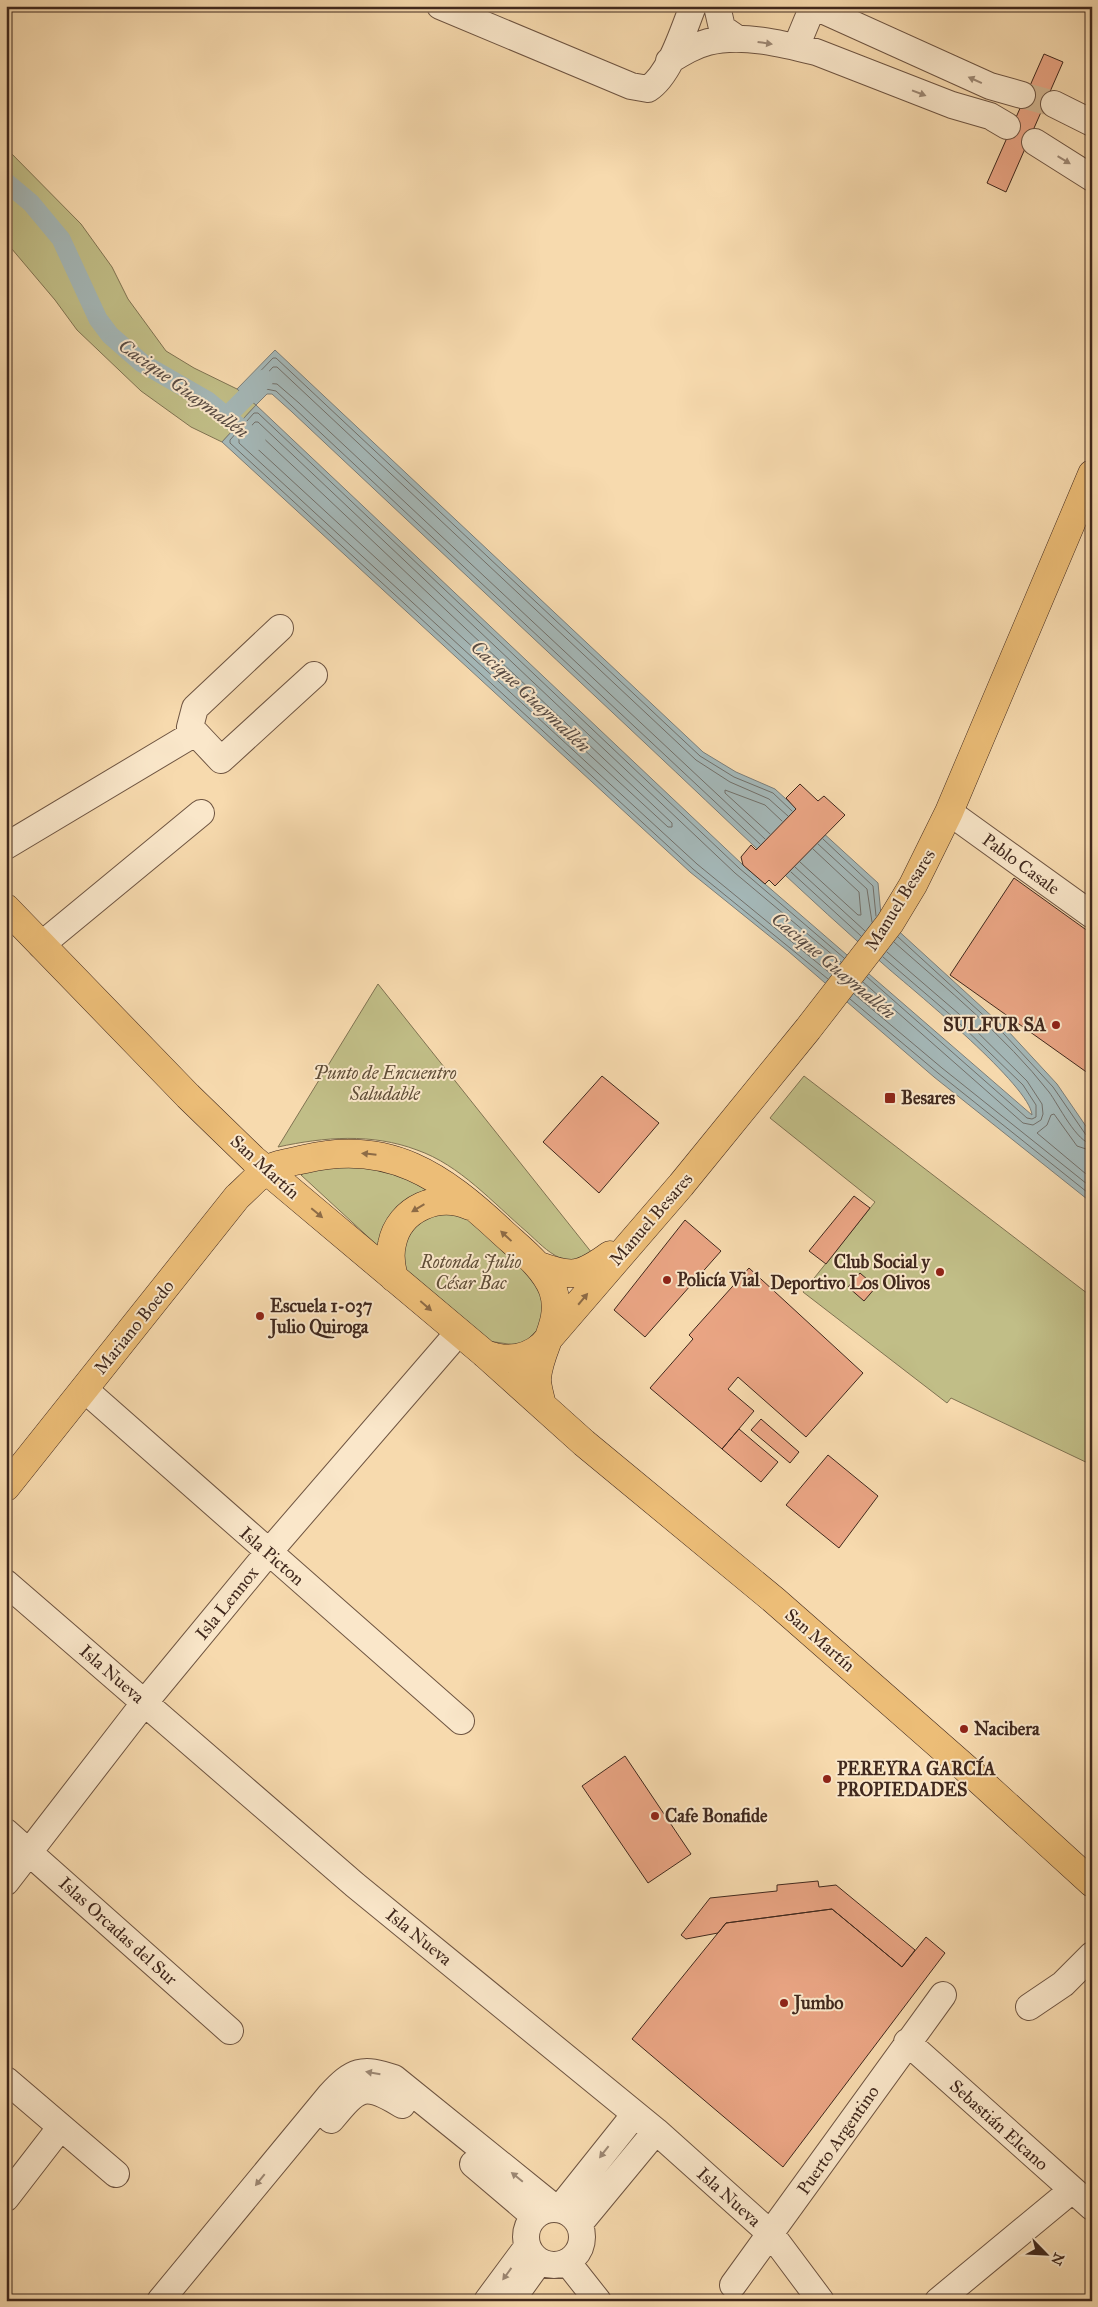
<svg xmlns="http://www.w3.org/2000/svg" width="1098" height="2307" viewBox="0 0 1098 2307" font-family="'IM FELL Great Primer',serif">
  <rect width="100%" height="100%" fill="#f7daae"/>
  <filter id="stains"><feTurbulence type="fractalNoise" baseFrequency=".004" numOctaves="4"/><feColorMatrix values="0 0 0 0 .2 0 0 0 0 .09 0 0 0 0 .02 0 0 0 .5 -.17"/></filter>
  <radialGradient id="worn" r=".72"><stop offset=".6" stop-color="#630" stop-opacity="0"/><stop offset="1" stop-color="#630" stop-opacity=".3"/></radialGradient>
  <!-- green -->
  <path fill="#c1be87" stroke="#807352" d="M6 148 81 224 112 267 128 299 166 351 194 368 237 389 256 405 222 442 191 427 141 391 77 330 55 300 6 242Z
    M378 984 592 1253C581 1259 572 1263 560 1258 547 1252 537 1241 527 1232 493 1203 460 1165 417 1150 372 1133 324 1137 278 1147Z
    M804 1076 1092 1297V1465L951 1398 947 1403 803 1292 875 1202 770 1118Z
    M380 1164 427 1189 415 1195 378 1246 301 1175 313 1167Z
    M444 1211 460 1213 525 1260 545 1303 539 1328 525 1342 515 1345 488 1341 406 1275 402 1249 412 1230 422 1220Z"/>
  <!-- water -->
  <path fill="#a4b7b7" stroke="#7c7e79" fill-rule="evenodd" d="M275 350 703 752 736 772 775 789 878 883 881 915 1008 1031 1057 1084 1092 1135V1203L934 1077 788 951 690 872 222 442 256 405 237 389ZM267 394H272L292 412C409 522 527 632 645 743 726 819 806 897 890 970 917 993 1030 1086 1032 1115L743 865 256 405Z"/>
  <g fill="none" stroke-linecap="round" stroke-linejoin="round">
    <!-- shore -->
    <path stroke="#72706a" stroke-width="1" d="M255 433H258L672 823V827H668L250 442 249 439Z
      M770 834 725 793V790L765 805 782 821
      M765 839 299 403 277 384 263 383 262 379 273 367H277L696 760 730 782 769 799 788 816
      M823 839 873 886 876 916
      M760 844 276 391 266 389 255 397 246 390V386L273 358H276L700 756 734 777 773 793 792 811
      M818 844 867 889 872 922
      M800 862 858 915H861L859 892 813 849
      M795 867 865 931
      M791 872 861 936
      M898 937 1004 1034 1053 1087 1086 1135 1092 1137
      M894 942C947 989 1005 1036 1049 1092 1058 1104 1077 1143 1092 1144
      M831 974 697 864 239 443V439L255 422H258L735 873 841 962
      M867 977 1027 1118 1032 1119 1036 1117V1105L1023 1085 954 1018 883 957
      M828 979 693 869 230 443V440L254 413H258L739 868 844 958
      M863 982 1023 1123 1033 1125 1041 1120 1043 1114 1042 1104 1027 1081 959 1014 887 952
      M854 994 942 1068 1092 1188
      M850 999 938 1073 1092 1196
      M1092 1151 1077 1146 1054 1114 1051 1115 1047 1125 1037 1133 1092 1179"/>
    <!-- canal -->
    <path stroke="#a4b7b7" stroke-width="19" d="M6 182 31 203 61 239 98 319 110 335 142 363 208 401 256 441
      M228 415 264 379"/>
  </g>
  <!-- building -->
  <path fill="#eaa584" stroke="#40281d" d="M1044 54 1063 62 1006 192 987 183Z
    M800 784 818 801 824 796 845 815 775 886 769 880 765 884 743 865 741 857 751 845 756 850 796 809 786 798Z
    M1014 878 1092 934V1076L950 975Z
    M602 1076 659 1123 599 1193 543 1142Z
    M854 1196 870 1208 826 1264 809 1251Z
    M685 1220 721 1251 645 1337 614 1310Z
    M749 1268 863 1373 806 1437 738 1377 728 1389 754 1411 722 1449 650 1388 693 1339 689 1335Z
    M860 1273 876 1287 864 1301 848 1287Z
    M761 1419 799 1452 790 1463 751 1430Z
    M739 1429 778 1462 761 1482 722 1449Z
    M828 1455 878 1496 839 1548 786 1505Z
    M625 1756 691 1854 648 1883 582 1786Z
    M818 1881 819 1887 836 1885 915 1950 902 1967 832 1909 726 1923 718 1933 686 1939 681 1935 710 1898 777 1891V1885Z
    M832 1909 902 1967 926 1937 945 1953 783 2167 632 2039 726 1923Z"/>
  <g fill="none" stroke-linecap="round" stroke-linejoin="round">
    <!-- minor-tunnel -->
    <path stroke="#d2b691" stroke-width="26" stroke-dasharray="26 13" stroke-linecap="butt" d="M1022 95 1054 104"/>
    <defs>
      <path id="minor" d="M440 6 631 86 648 89C670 75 683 31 693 6
        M717 6 722 28 738 39
        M813 6 990 86 1022 95
        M796 47 813 6
        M669 61C682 53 693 46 708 42 741 33 784 44 816 52L952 105 990 116 1007 126
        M1054 104 1092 123
        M1035 142 1092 178
        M280 628 195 708 190 727 221 760 314 675
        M949 812 1092 915
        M6 846 195 733
        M41 945 201 813
        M84 1389 461 1721
        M6 1583 355 1885 656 2131 771 2234 821 2301
        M6 1832 230 2031
        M6 1882 145 1702 268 1553 458 1333
        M1029 2007 1063 1984 1092 1955
        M907 2042 1092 2207
        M6 2080 116 2174
        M331 2120C358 2087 364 2081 402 2105
        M473 2164 534 2216
        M6 2198 60 2128
        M560 2208 635 2114
        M526 2237a28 28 0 1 1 56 0a28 28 0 1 1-56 0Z
        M580 2223 656 2131
        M568 2263 598 2301
        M733 2285 943 1995
        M160 2301 330 2095C353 2070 362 2067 394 2078L555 2208
        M487 2301 527 2247
        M511 2301 539 2262
        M938 2301 1072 2190"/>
      <path id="major" d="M6 908 188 1096 253 1159 485 1354 584 1443 774 1600 979 1780 1092 1883
        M537 1265C572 1278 580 1277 610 1255
        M394 1278C391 1267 389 1256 392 1244 399 1208 439 1192 470 1206
        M485 1354C506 1362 526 1360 543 1345L681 1185 808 1029 890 923 913 885 949 812 1092 474
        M6 1487 237 1197C246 1189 255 1179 265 1171 275 1164 292 1162 305 1159 389 1139 442 1176 501 1231 519 1248 544 1266 553 1290 564 1323 539 1347 537 1379 537 1387 540 1396 542 1405"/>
    </defs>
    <!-- minor casing -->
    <use href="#minor" stroke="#6e5441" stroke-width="28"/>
    <!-- major casing -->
    <use href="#major" stroke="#40281d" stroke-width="29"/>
    <!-- minor -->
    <use href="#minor" stroke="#fae7ca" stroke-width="26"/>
    <!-- major -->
    <use href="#major" stroke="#ecbd77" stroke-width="28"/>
  </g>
  <!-- one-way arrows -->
  <defs><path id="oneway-solid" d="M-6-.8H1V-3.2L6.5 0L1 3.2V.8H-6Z" transform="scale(1.25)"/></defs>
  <g fill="#9d8874">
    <use href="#oneway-solid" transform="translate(765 43) rotate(8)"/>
    <use href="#oneway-solid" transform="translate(975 80) rotate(-156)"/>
    <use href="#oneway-solid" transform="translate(919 93) rotate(21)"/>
    <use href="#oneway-solid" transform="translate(1064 160) rotate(31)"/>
    <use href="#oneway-solid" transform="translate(373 2073) rotate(-170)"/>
    <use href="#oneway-solid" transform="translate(604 2152) rotate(128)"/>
    <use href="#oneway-solid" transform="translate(517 2177) rotate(-141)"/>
    <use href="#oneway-solid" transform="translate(260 2180) rotate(129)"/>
    <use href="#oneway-solid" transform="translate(507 2274) rotate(126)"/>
  </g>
  <g fill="#8d6b46">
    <use href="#oneway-solid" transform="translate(369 1154) rotate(-174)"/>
    <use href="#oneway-solid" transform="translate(418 1208) rotate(149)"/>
    <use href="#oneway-solid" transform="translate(317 1213) rotate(40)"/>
    <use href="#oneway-solid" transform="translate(506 1236) rotate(-137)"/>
    <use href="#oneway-solid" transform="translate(583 1299) rotate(-50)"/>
    <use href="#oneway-solid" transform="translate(426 1306) rotate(41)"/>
  </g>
  <!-- markers -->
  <g fill="#8f2418" stroke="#fae7ca" stroke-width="2">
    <circle cx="1056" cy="1025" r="5"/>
    <rect x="884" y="1092" width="12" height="12" rx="2.5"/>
    <circle cx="940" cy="1272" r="5"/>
    <circle cx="667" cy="1280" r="5"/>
    <circle cx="260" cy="1316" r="5"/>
    <circle cx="964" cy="1729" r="5"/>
    <circle cx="827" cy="1779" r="5"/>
    <circle cx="655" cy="1816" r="5"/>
    <circle cx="784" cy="2003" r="5"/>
  </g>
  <g text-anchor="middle" stroke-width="4" stroke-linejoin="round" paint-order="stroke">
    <!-- street labels -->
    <g font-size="18" fill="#40281d" stroke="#fae7ca">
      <text transform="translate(1021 864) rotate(36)" y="6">Pablo Casale</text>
      <text transform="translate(900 900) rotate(-58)" y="6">Manuel Besares</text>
      <text transform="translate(265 1167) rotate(42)" y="6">San Martín</text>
      <text transform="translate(651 1219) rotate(-49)" y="6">Manuel Besares</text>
      <text transform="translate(134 1327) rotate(-51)" y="6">Mariano Boedo</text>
      <text transform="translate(272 1556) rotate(41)" y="6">Isla Picton</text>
      <text transform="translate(227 1603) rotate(-51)" y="6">Isla Lennox</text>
      <text transform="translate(820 1640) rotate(41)" y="6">San Martín</text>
      <text transform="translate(112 1674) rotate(41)" y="6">Isla Nueva</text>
      <text transform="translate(118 1931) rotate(42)" y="6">Islas Orcadas del Sur</text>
      <text transform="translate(419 1937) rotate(39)" y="6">Isla Nueva</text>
      <text transform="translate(999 2125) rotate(42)" y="6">Sebastián Elcano</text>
      <text transform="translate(838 2140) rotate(-55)" y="6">Puerto Argentino</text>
      <text transform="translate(729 2197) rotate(42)" y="6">Isla Nueva</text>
    </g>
    <!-- poi labels -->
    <g font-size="18" font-weight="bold" fill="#40281d" stroke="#fae7ca" text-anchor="start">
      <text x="1046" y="1031" text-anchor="end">SULFUR SA</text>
      <text x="901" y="1104">Besares</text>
      <text x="930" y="1268" text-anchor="end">Club Social y<tspan x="930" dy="21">Deportivo Los Olivos</tspan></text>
      <text x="677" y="1286">Policía Vial</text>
      <text x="270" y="1312">Escuela 1-037<tspan x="270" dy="21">Julio Quiroga</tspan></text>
      <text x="974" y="1735">Nacibera</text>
      <text x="837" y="1775">PEREYRA GARCÍA<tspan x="837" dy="21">PROPIEDADES</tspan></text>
      <text x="665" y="1822">Cafe Bonafide</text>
      <text x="794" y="2009">Jumbo</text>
    </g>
    <!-- park labels -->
    <g font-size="18" font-style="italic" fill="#604e38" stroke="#fae7ca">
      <text x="385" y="1079">Punto de Encuentro<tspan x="385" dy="21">Saludable</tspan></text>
      <text x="471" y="1268">Rotonda Julio<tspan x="471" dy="21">César Bac</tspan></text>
    </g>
    <!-- water labels -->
    <g font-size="19" font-style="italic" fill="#594c44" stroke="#fae7ca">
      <text transform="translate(184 388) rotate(36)" y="7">Cacique Guaymallén</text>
      <text transform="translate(531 696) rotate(43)" y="7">Cacique Guaymallén</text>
      <text transform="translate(834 965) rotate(40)" y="7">Cacique Guaymallén</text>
    </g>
  </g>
  <!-- margin -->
  <rect width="1098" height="2307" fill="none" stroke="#f7daae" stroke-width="25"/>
  <rect x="8" y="8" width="1083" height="2292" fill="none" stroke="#40281d" stroke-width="2.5"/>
  <rect x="12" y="12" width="1073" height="2282" fill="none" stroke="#40281d"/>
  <!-- north arrow -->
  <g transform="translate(1046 2254) rotate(114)" stroke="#fae7ca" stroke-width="4" paint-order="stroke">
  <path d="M0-4L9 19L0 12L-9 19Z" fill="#40281d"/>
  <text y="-8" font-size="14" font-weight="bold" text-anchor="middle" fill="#40281d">N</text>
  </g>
  <rect width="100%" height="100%" filter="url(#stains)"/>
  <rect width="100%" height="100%" fill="url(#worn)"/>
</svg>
